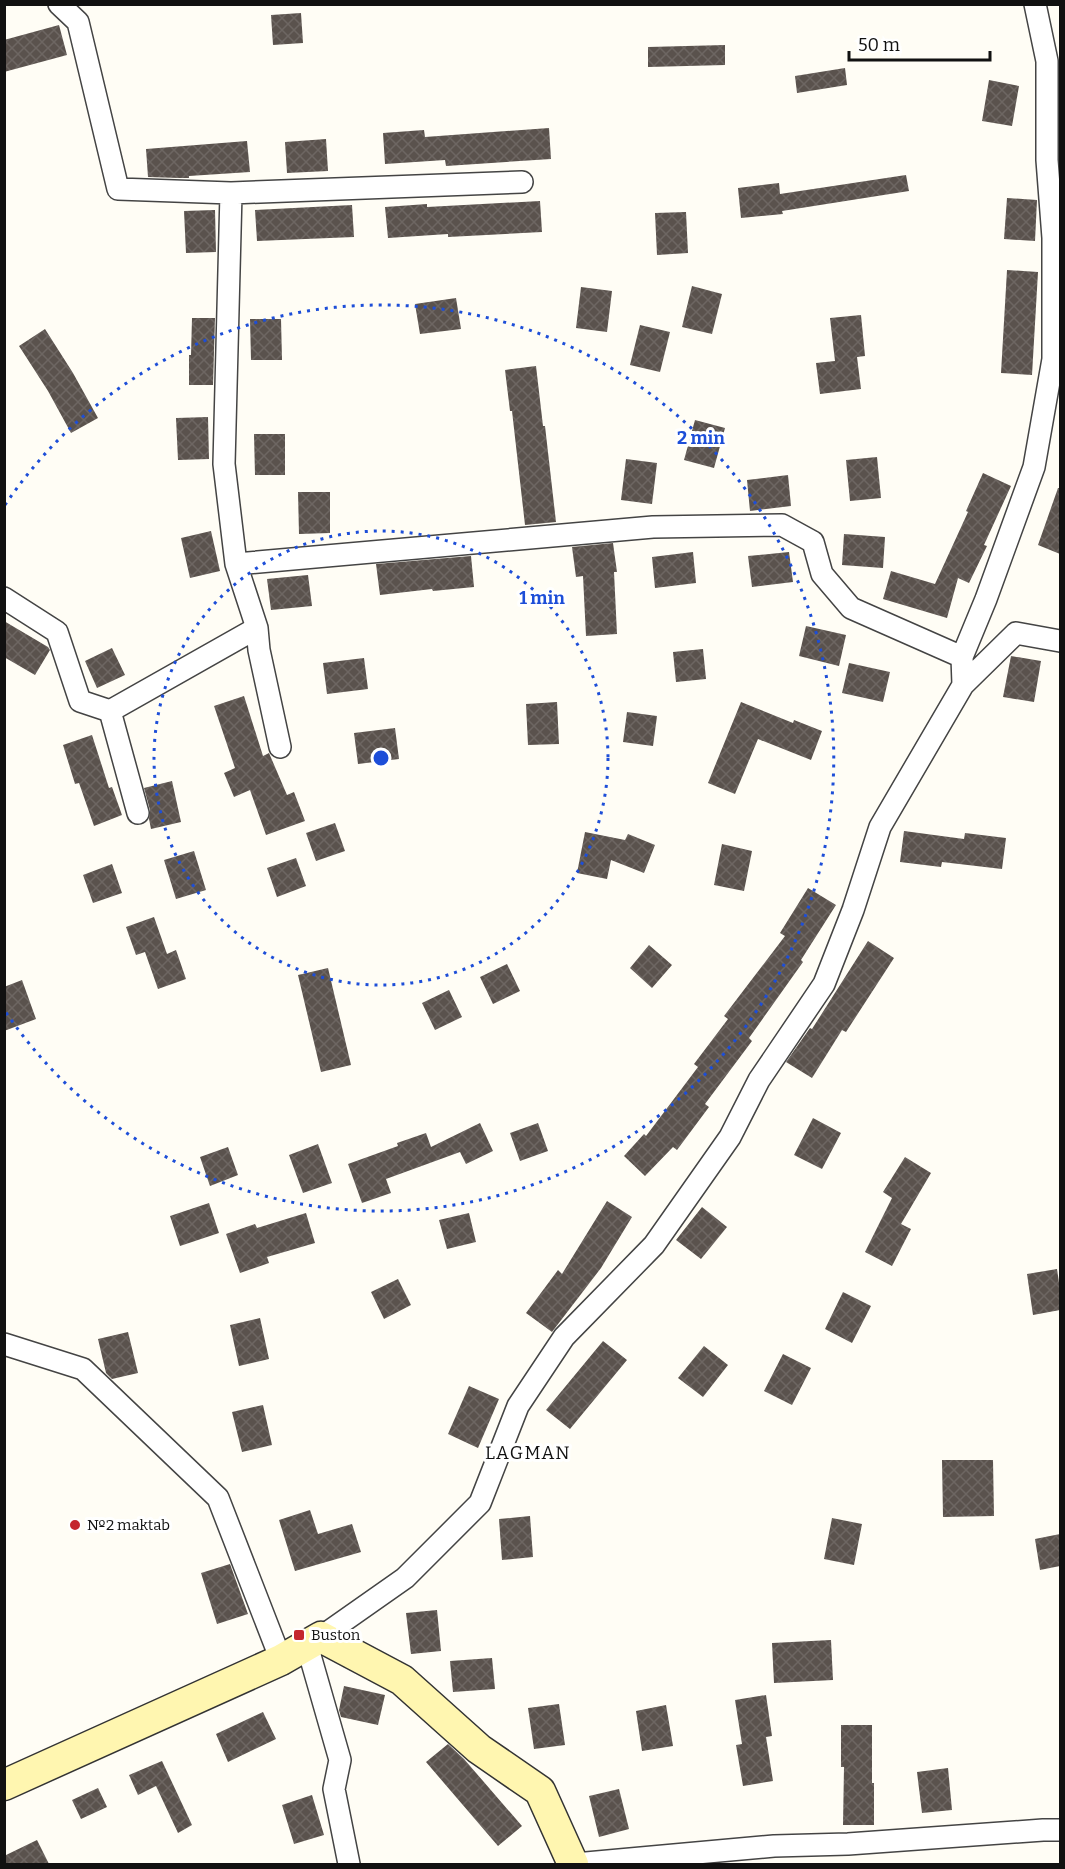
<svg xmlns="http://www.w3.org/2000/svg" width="1065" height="1869" viewBox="0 0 1065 1869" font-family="Bitter,serif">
  <defs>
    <pattern id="building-cross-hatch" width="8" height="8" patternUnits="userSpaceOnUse" patternTransform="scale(1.5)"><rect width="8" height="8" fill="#5a524d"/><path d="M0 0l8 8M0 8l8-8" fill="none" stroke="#6d6662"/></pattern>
  </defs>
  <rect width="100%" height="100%" fill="#fffdf5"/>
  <!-- building -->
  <path fill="url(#building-cross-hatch)" d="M301 13 303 43 273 45 271 15Z
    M59 25 67 55 4 72V40Z
    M725 45V65L648 67V47Z
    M845 68 847 85 797 93 795 76Z
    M989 80 1019 86 1012 126 982 121Z
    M549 128 551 159 446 166 445 160 385 164 383 133 424 130 425 137Z
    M326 139 328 171 287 173 285 142Z
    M247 141 250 172 189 176V178H179L148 177 146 149Z
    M906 175 909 191 782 211 783 214 741 218 738 188 779 183 780 194Z
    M1007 198 1037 200 1035 241 1004 239Z
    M540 201 542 232 448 237V234L388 238 385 207 427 204V207Z
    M352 205 354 237 257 241 255 210Z
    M215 210 216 252 186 253 184 211Z
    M686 212 688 253 657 255 655 213Z
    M1007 270 1038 272 1032 375 1001 373Z
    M692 286 722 294 712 334 682 327Z
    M581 287 612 291 607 332 576 328Z
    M456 298 461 329 420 334 415 304Z
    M861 315 865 356 857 357 861 389 820 394 816 363 835 361 830 318Z
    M192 318H215L213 385H189V355H191Z
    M250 319H281L282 360H251Z
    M640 325 670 332 660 372 630 365Z
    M45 329 73 373 98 418 71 433 48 391 19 346Z
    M536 366 543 426H545L556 522 525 525 512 411H510L505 370Z
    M208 417 209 459 178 460 176 418Z
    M695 420 725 428 714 468 684 460Z
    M254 434H285V475H255Z
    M877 457 881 498 850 501 846 460Z
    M626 459 657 463 652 504 621 500Z
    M983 473 1011 486 984 545 987 546 969 583 958 578 947 618 883 599 891 571 935 584 968 512 966 511Z
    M788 475 791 506 750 511 747 480Z
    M1058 488H1060V554L1038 545Z
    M298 492H330V533L299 534Z
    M211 531 220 571 190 578 181 538Z
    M844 534 885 537 883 568 842 565Z
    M613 543 617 572H614L617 634 586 636 583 576 576 577 572 547Z
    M693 552 696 583 655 588 652 557Z
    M789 552 793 582 752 587 748 556Z
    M471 556 474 587 433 591 432 589 380 595 376 564Z
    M308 575 312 606 271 610 267 579Z
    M4 621 48 647 50 650 35 675 4 657Z
    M806 626 846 635 839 666 799 656Z
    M112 648 125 675 97 688 85 661Z
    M703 649 706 679 676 682 673 652Z
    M1011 656 1041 661 1034 702 1003 697Z
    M364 658 368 689 327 694 323 663Z
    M849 663 890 672 883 702 842 693Z
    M244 696 263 756 269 753 287 795 294 792 305 821 266 835 250 790 234 797 224 773 235 768 214 706Z
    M557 702 559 744 528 745 526 704Z
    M741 702 793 723 794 720 822 731 811 760 758 739 735 794 708 783Z
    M627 712 657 716 653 746 623 742Z
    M395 728 399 759 358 764 354 733Z
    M92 735 109 788 112 787 122 815 94 826 79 783 75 784 63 745Z
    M172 781 181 822 151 829 149 819 150 810 144 788Z
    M335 823 345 851 316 861 306 833Z
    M904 831 964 839 965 833 1006 838 1002 869 942 862 941 867 900 862Z
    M585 832 625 840 628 834 655 845 644 873 611 860 607 879 577 873Z
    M722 844 752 851 744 891 714 885Z
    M194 851 206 890 176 899 164 860Z
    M296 858 306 886 277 897 267 868Z
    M112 864 122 893 93 903 83 875Z
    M808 888 836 905 801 960 803 962 749 1038 752 1041 705 1104 709 1107 677 1150 673 1147 645 1176 624 1156 644 1134 646 1136 698 1067 694 1064 728 1019 724 1016 785 936 780 933Z
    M154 917 167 954 176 950 186 979 158 989 145 952 136 955 126 927Z
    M868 941 894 958 846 1032 842 1030 812 1078 786 1062 810 1028 812 1029Z
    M649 945 672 965 652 988 630 968Z
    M507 964 520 991 493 1004 480 977Z
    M328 968 351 1065 321 1072 298 975Z
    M22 980 36 1019 4 1031V987Z
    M449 990 462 1017 435 1030 422 1003Z
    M813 1118 841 1133 822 1169 794 1155Z
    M480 1123 493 1151 466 1164 460 1152 386 1179 391 1193 362 1203 348 1164 398 1146 397 1143 426 1133 431 1147Z
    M538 1123 548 1151 520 1161 510 1133Z
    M318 1144 332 1183 303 1193 289 1155Z
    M228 1147 238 1175 210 1186 200 1157Z
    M905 1157 931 1173 901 1224 911 1229 892 1266 865 1252 892 1198 883 1192Z
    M607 1201 632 1217 601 1268 552 1332 526 1313 558 1270 562 1274Z
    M209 1203 219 1233 180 1246 170 1216Z
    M702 1207 727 1227 701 1259 676 1240Z
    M306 1213 315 1243 267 1257 269 1263 240 1273 226 1234 255 1224 257 1228Z
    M469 1213 476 1242 447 1249 439 1220Z
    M1057 1269 1060 1289V1310L1033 1315 1027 1274Z
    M398 1279 411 1305 384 1319 371 1292Z
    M843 1292 871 1306 852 1343 825 1329Z
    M260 1318 269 1359 239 1366 230 1325Z
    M128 1332 138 1373 112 1379 106 1373 98 1339Z
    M603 1341 627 1360 570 1429 546 1410Z
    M704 1346 728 1365 703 1397 678 1378Z
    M783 1354 811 1368 792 1405 764 1391Z
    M469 1386 499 1399 478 1448 448 1434Z
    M263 1405 272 1445 242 1452 232 1412Z
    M942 1460H993L994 1516 943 1517Z
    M310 1510 318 1534 352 1524 361 1552 295 1571 279 1520Z
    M530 1516 533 1557 502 1560 499 1519Z
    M832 1518 862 1524 854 1565 824 1559Z
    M1060 1534V1566L1040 1570 1035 1539Z
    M230 1564 248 1614 217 1624 201 1573Z
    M437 1610 441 1651 411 1654 406 1613Z
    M831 1640 833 1680 774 1683 772 1643Z
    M492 1658 495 1689 453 1692 450 1661Z
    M344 1686 385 1695 378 1725 341 1717 339 1710Z
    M766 1695 772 1736 766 1737 773 1781 743 1786 736 1745 742 1744 735 1700Z
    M559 1704 565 1745 534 1749 528 1708Z
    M666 1705 673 1746 642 1751 636 1711Z
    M263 1712 276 1739 228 1762 216 1734Z
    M841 1725H872V1783H874V1825H843L844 1767H841Z
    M448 1744 464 1759 522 1826 498 1846 426 1762Z
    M162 1761 192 1825 178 1833 156 1786 138 1795 129 1775Z
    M948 1768 952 1810 922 1813 917 1772Z
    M98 1788 107 1807 81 1819 72 1800Z
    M619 1789 629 1829 599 1837 589 1796Z
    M312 1795 324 1835 294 1844 282 1805Z
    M37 1840 49 1864H4V1856Z"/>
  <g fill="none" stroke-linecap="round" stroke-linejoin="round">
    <defs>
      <path id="street" d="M59 4 78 22 118 189 231 193 522 182
        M231 193 224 464 236 564 257 628 259 650 280 747
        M236 564 653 527 782 525 813 542 822 574 851 608 962 657
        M4 598 57 632 80 701 110 711 138 813
        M963 685 1016 633 1060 641
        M110 711 257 628
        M4 1344 83 1369 218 1498 281 1660
        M321 1637 405 1578 480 1503 518 1406 564 1337 654 1245 730 1137 759 1080 824 984 853 910 880 827 963 685 962 657 986 599 1034 467 1053 359V238L1047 160V61L1035 4
        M307 1645 340 1760 334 1789 349 1864
        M575 1864 774 1846 848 1844 1043 1830H1060"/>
      <path id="secondary" d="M4 1785 281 1660 321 1637 402 1680 479 1749 540 1791 573 1864"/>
    </defs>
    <!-- street casing -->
    <use href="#street" stroke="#444" stroke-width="24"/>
    <!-- secondary casing -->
    <use href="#secondary" stroke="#333" stroke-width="33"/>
    <!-- street -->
    <use href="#street" stroke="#fff" stroke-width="21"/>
    <!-- secondary -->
    <use href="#secondary" stroke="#fff6b0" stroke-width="30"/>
  </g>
  <!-- distance rings -->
  <g fill="none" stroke="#1d4ed8" stroke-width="3" stroke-dasharray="3 6">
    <circle cx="381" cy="758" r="227"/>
    <path d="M5 505A453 453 0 1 1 5 1011"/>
  </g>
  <!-- markers -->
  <g fill="#c4262e" stroke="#fff" stroke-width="2">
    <circle cx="75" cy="1525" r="6"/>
    <rect x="293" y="1629" width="12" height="12" rx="3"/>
  </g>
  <g text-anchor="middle" stroke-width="6" stroke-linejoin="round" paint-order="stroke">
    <!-- poi labels -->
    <g font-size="15" fill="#111" stroke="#fff" text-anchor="start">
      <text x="87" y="1530">№2 maktab</text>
      <text x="311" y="1640">Buston</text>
    </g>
    <!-- quarter labels -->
    <g font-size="18" letter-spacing="1.5" fill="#111" stroke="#fff">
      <text x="528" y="1459">LAGMAN</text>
    </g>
  </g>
  <circle cx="381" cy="758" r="9" fill="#1d4ed8" stroke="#fff" stroke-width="3"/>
  <g font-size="18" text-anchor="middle" font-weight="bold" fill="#1d4ed8" stroke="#fff" stroke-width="6" stroke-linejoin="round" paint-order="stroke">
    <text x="701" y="444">2 min</text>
    <text x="542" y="604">1 min</text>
  </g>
  <!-- border -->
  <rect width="1065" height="1869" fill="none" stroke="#111111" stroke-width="12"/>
  <!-- scale -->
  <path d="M849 51v9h141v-9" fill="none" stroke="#111111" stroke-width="3"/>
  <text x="858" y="51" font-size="18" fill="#111111" stroke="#ffffff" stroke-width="4.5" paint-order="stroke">50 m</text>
</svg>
